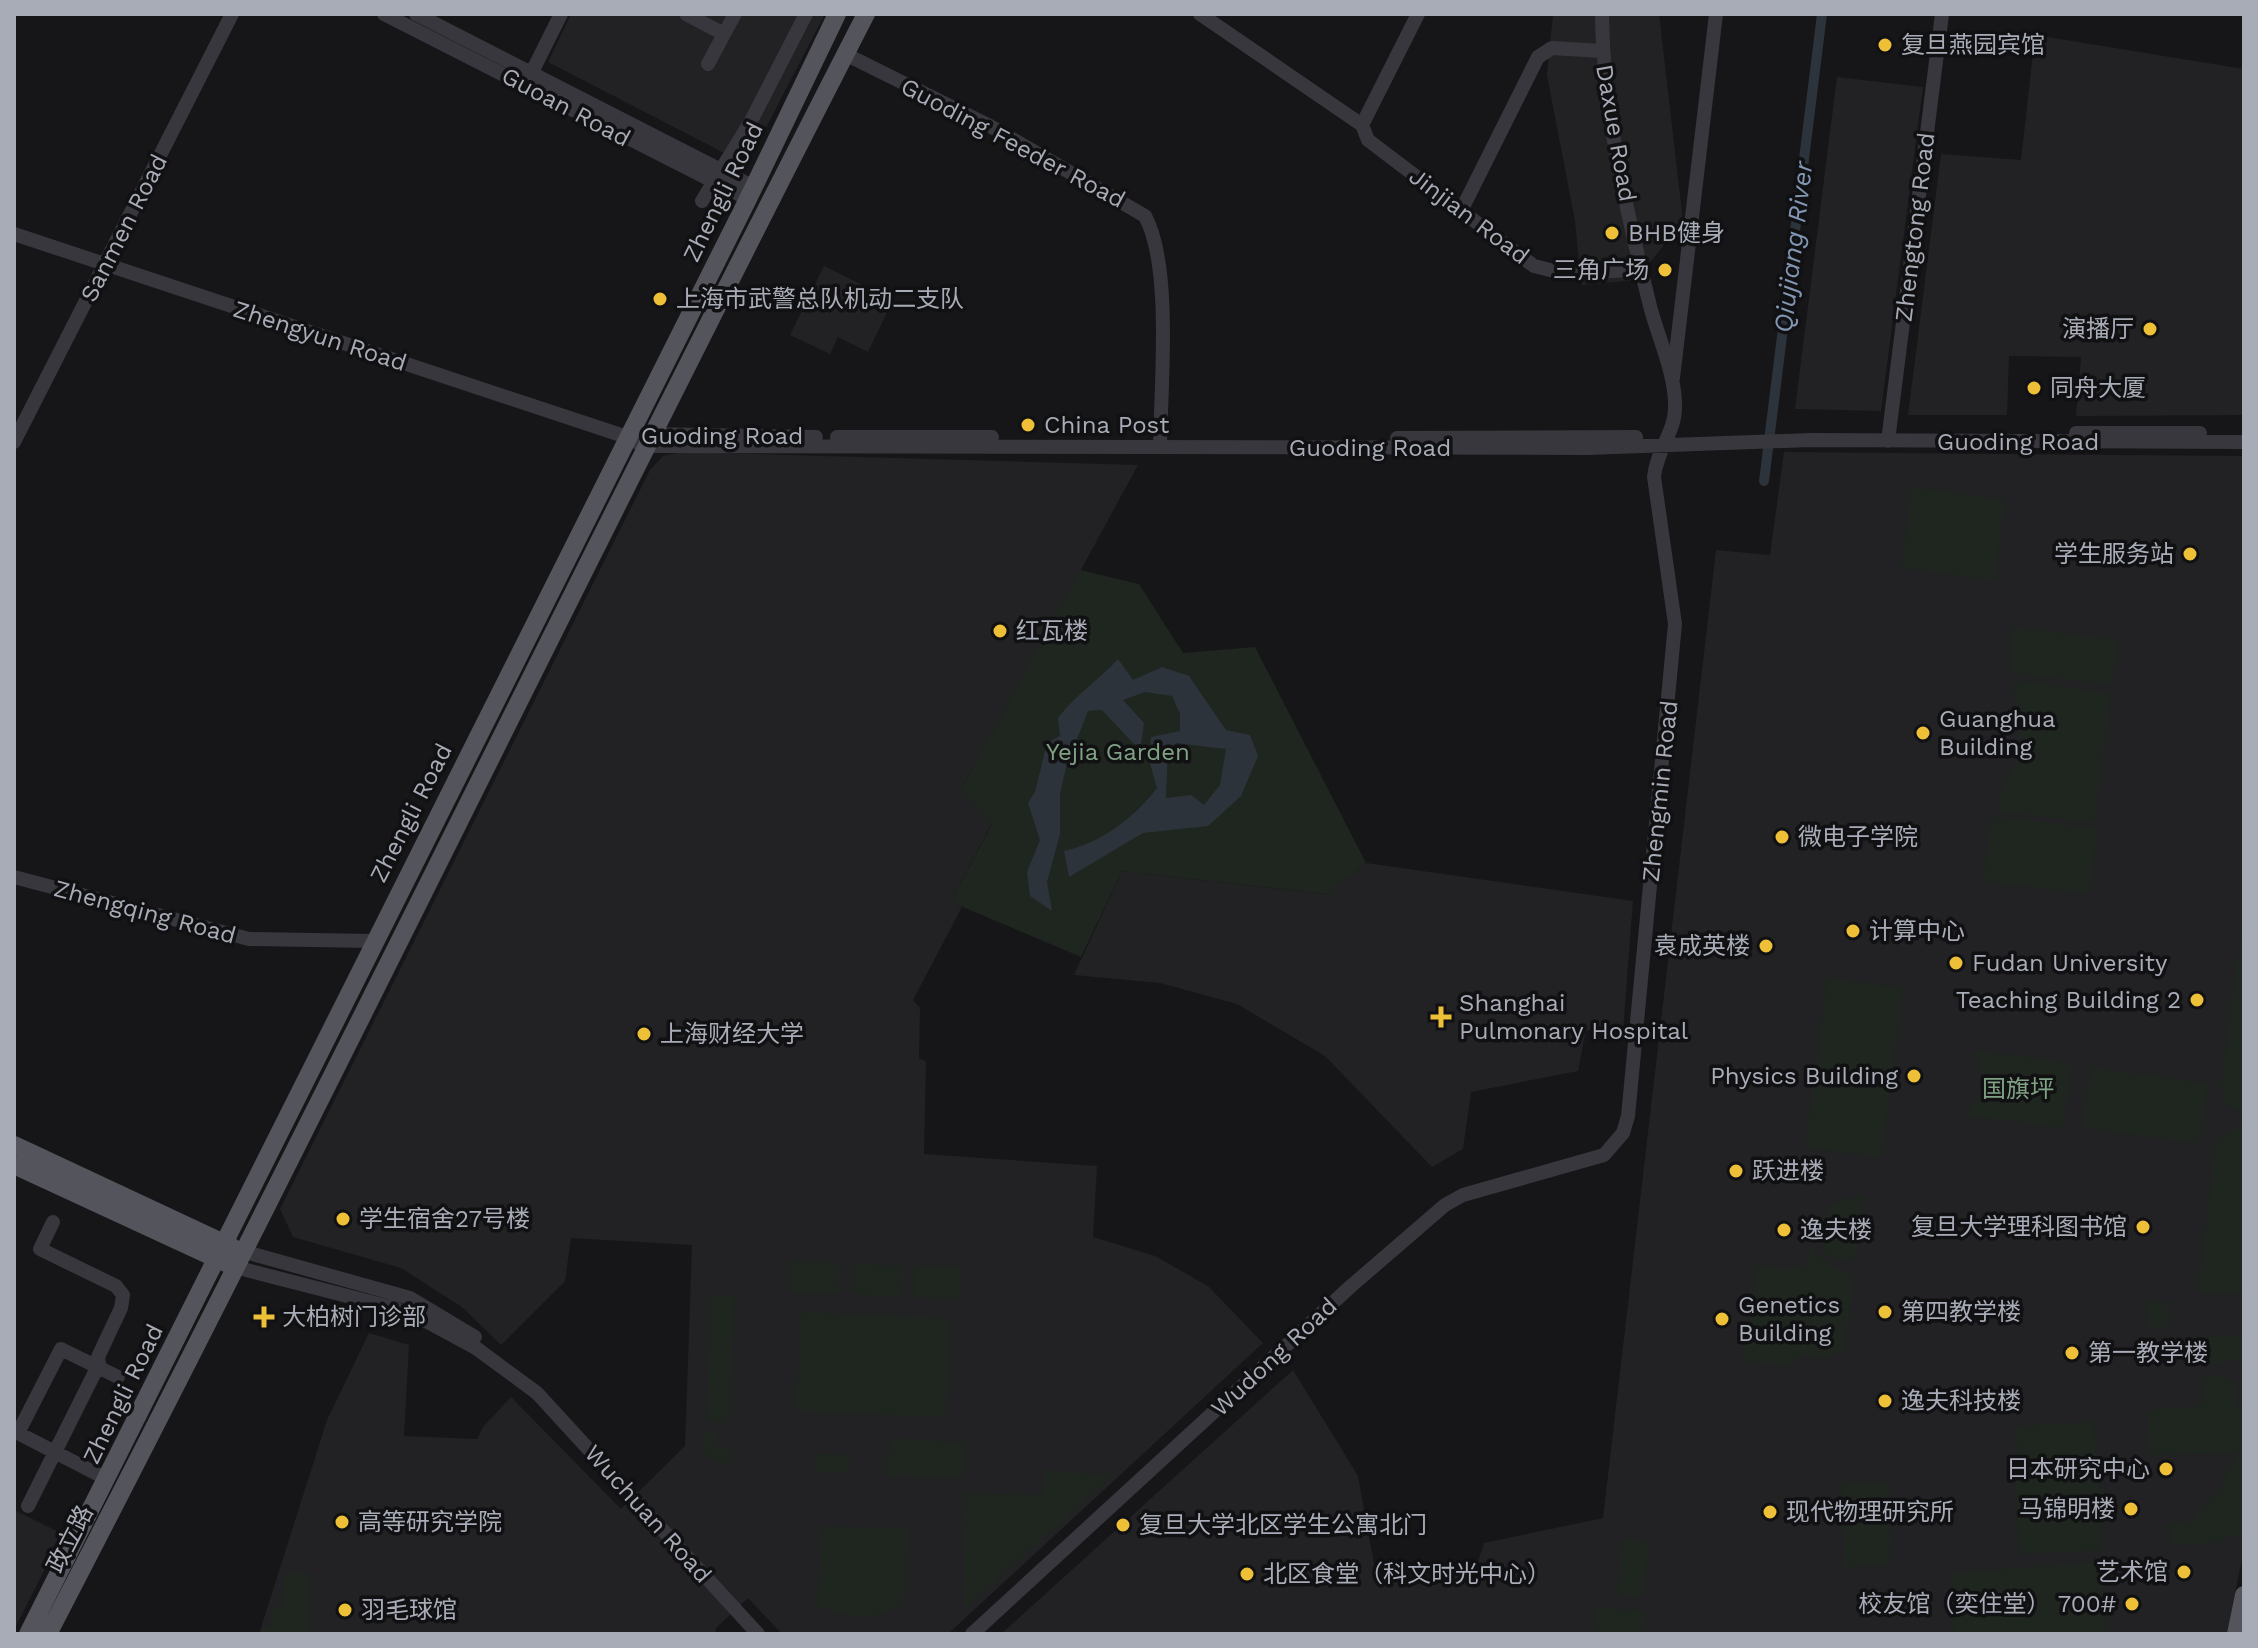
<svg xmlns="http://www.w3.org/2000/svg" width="2258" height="1648" viewBox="0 0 2258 1648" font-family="'Work Sans','Noto Sans SC',sans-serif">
  <rect width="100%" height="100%" fill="#161618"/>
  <!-- built -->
  <path fill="#222225" d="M571 14H825L757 145 728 155 548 62Z
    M1553 14H1659L1683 221 1636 280 1581 285 1575 221 1547 75Z
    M2035 35 2244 69V415L2076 416 2081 357 2009 356 2007 415H1908L1941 154 2021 160Z
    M1837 77 1923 87 1881 411 1795 409Z
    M824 266 893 300 868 352 838 337 830 354 790 335Z
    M682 452 1138 465 961 790 992 823 951 902 962 907 913 1000 920 1008 919 1059 926 1061 924 1154 1097 1166 1093 1237 1155 1256 1208 1286 1263 1343 948 1634H782L748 1598 716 1628 715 1634H259L327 1420 369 1333 409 1345 404 1436 477 1439 483 1427 511 1397 621 1509 685 1446 692 1245 571 1238 565 1281 501 1345 462 1307 401 1268 293 1237 280 1209 650 470 663 456Z
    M1784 452 2244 456V1548L2227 1634H1001L1293 1370 1358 1476 1377 1580 1474 1574 1484 1543 1603 1518 1716 550 1770 555Z
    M1366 863 1633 901 1623 1031 1586 1030 1578 1071 1471 1092 1463 1149 1432 1167 1325 1056 1237 1004 1160 983 1074 975 1122 871 1327 894Z
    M14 1510 63 1534 14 1630Z"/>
  <!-- green -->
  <path fill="#1e261f" d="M1912 487 2005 500 1994 580 1901 568Z
    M1080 570 1139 584 1183 653 1255 647 1366 863 1328 894 1122 871 1081 957 951 902 992 824 961 790Z
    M2012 627 2118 640 2112 685 2013 673 2009 646Z
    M2014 680 2111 693 2094 823 1997 811C2000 785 2018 770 2020 744 2021 721 2011 703 2014 680Z
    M1996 816 2098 829 2089 894 1983 881 1991 820Z
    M2242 927H2244V1114L2226 1105 2221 1086Z
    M1827 978 1903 988 1881 1158 1805 1147Z
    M1972 1050 2072 1063 2063 1128 1964 1115C1982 1098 1988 1071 1972 1050Z
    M2091 1067 2208 1084 2199 1144 2082 1127Z
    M2235 1128 2244 1129V1292H2198L2215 1148 2227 1132Z
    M1863 1196 1857 1256 1846 1262 1826 1255C1822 1246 1823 1238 1824 1229 1828 1201 1837 1200 1863 1196Z
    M1812 1241C1817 1265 1835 1265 1854 1276L1844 1350 1829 1357 1800 1356 1789 1366 1744 1361 1756 1266 1782 1269 1805 1266Z
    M792 1261 840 1263 839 1293 791 1292Z
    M855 1264 904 1266 902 1297 853 1294Z
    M914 1266 960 1267 959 1298 913 1297Z
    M712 1295 735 1296 728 1423 706 1422Z
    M2167 1301 2169 1327 2147 1328 2146 1302Z
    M801 1312 950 1318 946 1417 796 1411Z
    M2244 1336V1362L2231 1358 2222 1364 2203 1365 2201 1337Z
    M2222 1375 2227 1381 2236 1382 2237 1409 2244 1410 2242 1536H2227L2226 1542 2170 1546 2169 1523 2191 1521 2219 1490 2237 1453 2150 1455 2147 1410 2202 1406V1377Z
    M2094 1422 2096 1457 2018 1462 2016 1426Z
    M704 1432H714V1447H727L732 1464 715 1463 704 1451Z
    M890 1438 966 1443 963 1478 887 1475Z
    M816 1454 850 1455 849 1473 816 1472Z
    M1045 1470 1112 1476 963 1610 966 1493 1042 1495Z
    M2099 1470 2103 1550 2019 1554 2015 1475Z
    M1841 1483H1888L1890 1486 1891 1564 1845 1567Z
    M822 1526 908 1529 903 1606C871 1620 850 1619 817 1606Z
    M1623 1539 1649 1542 1643 1597 1617 1594Z
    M2100 1562 2106 1634H1954L1951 1573Z
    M284 1572 310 1573 307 1634H264V1628L270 1627 272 1607H283Z
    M1595 1607 1644 1611 1642 1634H1592Z"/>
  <!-- water -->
  <path fill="#2c333b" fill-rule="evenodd" d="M1118 659 1133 680 1162 667 1189 676 1226 730 1250 735 1258 756 1241 796 1208 826 1143 833 1069 877 1064 851C1101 843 1134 818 1157 788L1149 760 1151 737 1180 731V714L1172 696 1145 692 1123 700 1144 723 1141 744H1134L1102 710 1088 711 1067 764 1060 793V834L1047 882 1052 911 1030 896 1027 872 1040 840 1028 803 1035 792 1047 743 1060 736 1058 718C1075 695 1098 681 1118 659ZM1176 743 1226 749 1220 785 1204 805 1191 795 1166 798 1168 749Z"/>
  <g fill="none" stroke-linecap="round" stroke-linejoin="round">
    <!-- canal -->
    <path stroke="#2c333b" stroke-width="10" d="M1764 481 1822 14"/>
    <!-- minor -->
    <path stroke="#37373d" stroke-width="14" d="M384 14 748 199
      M416 14 754 187
      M686 14 724 34 735 14
      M1200 14 1362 125
      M845 54 990 126 1145 216C1172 265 1161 386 1160 444
      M708 64 724 34
      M527 82 561 14
      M1362 125 1368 140 1534 266 1566 274 1642 269
      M1362 125 1418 14
      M702 201 751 121 806 14
      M1462 209 1538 57 1552 48 1602 51
      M14 234 627 437 644 446 1587 448 1811 440 2244 442
      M1673 378 1716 14
      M2076 433H2200
      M645 434 816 437
      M837 437H992
      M1397 438 1636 437
      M1888 441 1942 14
      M14 442 232 14
      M14 877 249 939 373 941
      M242 1251 410 1298 475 1337
      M235 1267 394 1308 428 1322 476 1348 537 1393 758 1634
      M14 1431 107 1479
      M18 1433 61 1349 118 1377
      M28 1506 99 1364 98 1357 121 1308 123 1295 116 1286 40 1249 53 1222
      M972 1634 1350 1287 1445 1205 1463 1195 1604 1155 1623 1133 1628 1116 1675 624 1654 477C1656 452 1675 432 1675 408 1676 373 1657 336 1649 302 1626 208 1603 111 1602 14"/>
    <!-- major -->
    <path stroke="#53545c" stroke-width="18" d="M14 1145 232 1247
      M14 1165 226 1263
      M28 1634 748 199 837 14
      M48 1634C327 1097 589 552 866 14
      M2236 1634 2244 1595"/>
  </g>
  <!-- markers -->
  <g fill="#eec038" stroke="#111113" stroke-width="3">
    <circle cx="1885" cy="45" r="8"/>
    <circle cx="1612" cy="233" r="8"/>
    <circle cx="1665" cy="270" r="8"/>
    <circle cx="660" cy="299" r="8"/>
    <circle cx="2150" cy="329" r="8"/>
    <circle cx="2034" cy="388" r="8"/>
    <circle cx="1028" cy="425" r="8"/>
    <circle cx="2190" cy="554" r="8"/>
    <circle cx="1000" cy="631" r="8"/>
    <circle cx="1923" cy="733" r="8"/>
    <circle cx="1782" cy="837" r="8"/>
    <circle cx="1853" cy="931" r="8"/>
    <circle cx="1766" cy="946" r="8"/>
    <circle cx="1956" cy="963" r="8"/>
    <circle cx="2197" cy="1000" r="8"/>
    <path d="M1437 1005h8v8h8v8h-8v8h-8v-8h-8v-8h8z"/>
    <circle cx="644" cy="1034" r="8"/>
    <circle cx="1914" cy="1076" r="8"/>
    <circle cx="1736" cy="1171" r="8"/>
    <circle cx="343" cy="1219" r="8"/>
    <circle cx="2143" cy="1227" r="8"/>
    <circle cx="1784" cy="1230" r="8"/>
    <circle cx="1885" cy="1312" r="8"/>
    <path d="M260 1305h8v8h8v8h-8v8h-8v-8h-8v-8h8z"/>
    <circle cx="1722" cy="1319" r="8"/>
    <circle cx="2072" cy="1353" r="8"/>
    <circle cx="1885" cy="1401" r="8"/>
    <circle cx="2166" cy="1469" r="8"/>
    <circle cx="2131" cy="1509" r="8"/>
    <circle cx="1770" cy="1512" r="8"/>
    <circle cx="342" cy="1522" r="8"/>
    <circle cx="1123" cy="1525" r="8"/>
    <circle cx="2184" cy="1572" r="8"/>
    <circle cx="1247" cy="1574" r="8"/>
    <circle cx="2132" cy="1604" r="8"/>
    <circle cx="345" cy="1610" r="8"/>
  </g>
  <g text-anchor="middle" stroke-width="7" stroke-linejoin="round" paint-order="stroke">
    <!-- poi labels -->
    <g font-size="24" fill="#a8acb7" stroke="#111113" text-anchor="start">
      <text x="1901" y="53">复旦燕园宾馆</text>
      <text x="1628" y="241">BHB健身</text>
      <text x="1649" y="278" text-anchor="end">三角广场</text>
      <text x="676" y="307">上海市武警总队机动二支队</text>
      <text x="2134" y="337" text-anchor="end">演播厅</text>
      <text x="2050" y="396">同舟大厦</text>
      <text x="1044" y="433">China Post</text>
      <text x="2174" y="562" text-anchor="end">学生服务站</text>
      <text x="1016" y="639">红瓦楼</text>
      <text x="1939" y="727">Guanghua<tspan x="1939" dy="28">Building</tspan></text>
      <text x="1798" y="845">微电子学院</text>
      <text x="1869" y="939">计算中心</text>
      <text x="1750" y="954" text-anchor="end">袁成英楼</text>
      <text x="1972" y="971">Fudan University</text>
      <text x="2181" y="1008" text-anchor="end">Teaching Building 2</text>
      <text x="1459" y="1011">Shanghai<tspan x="1459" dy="28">Pulmonary Hospital</tspan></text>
      <text x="660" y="1042">上海财经大学</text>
      <text x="1898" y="1084" text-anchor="end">Physics Building</text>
      <text x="1752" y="1179">跃进楼</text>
      <text x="359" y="1227">学生宿舍27号楼</text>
      <text x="2127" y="1235" text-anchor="end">复旦大学理科图书馆</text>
      <text x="1800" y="1238">逸夫楼</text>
      <text x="1738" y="1313">Genetics<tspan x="1738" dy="28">Building</tspan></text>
      <text x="1901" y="1320">第四教学楼</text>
      <text x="282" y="1325">大柏树门诊部</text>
      <text x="2088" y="1361">第一教学楼</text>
      <text x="1901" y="1409">逸夫科技楼</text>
      <text x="2150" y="1477" text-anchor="end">日本研究中心</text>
      <text x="2115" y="1517" text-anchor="end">马锦明楼</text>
      <text x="1786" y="1520">现代物理研究所</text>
      <text x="358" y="1530">高等研究学院</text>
      <text x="1139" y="1533">复旦大学北区学生公寓北门</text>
      <text x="2168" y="1580" text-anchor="end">艺术馆</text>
      <text x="1263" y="1582">北区食堂（科文时光中心）</text>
      <text x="2116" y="1612" text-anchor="end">校友馆（奕住堂） 700#</text>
      <text x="361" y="1618">羽毛球馆</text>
    </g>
    <!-- street labels -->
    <g font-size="24" fill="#a8acb7" stroke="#111113">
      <text transform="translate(566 107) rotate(28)" y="8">Guoan Road</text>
      <text transform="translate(1616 133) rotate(80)" y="8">Daxue Road</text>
      <text transform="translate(1013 143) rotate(28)" y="8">Guoding Feeder Road</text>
      <text transform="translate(723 192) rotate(-64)" y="8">Zhengli Road</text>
      <text transform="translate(1469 216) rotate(37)" y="8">Jinjian Road</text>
      <text transform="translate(1915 227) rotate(-83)" y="8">Zhengtong Road</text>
      <text transform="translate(124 228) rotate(-63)" y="8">Sanmen Road</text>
      <text transform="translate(320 336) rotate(18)" y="8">Zhengyun Road</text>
      <text x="722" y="444">Guoding Road</text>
      <text x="2018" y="450">Guoding Road</text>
      <text x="1370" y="456">Guoding Road</text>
      <text transform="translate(1660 791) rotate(-84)" y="8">Zhengmin Road</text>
      <text transform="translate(411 813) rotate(-63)" y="8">Zhengli Road</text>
      <text transform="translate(145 912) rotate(15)" y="8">Zhengqing Road</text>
      <text transform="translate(1274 1357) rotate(-43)" y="8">Wudong Road</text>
      <text transform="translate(123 1394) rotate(-64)" y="8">Zhengli Road</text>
      <text transform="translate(648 1514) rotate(48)" y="8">Wuchuan Road</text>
      <text transform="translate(70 1539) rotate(-63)" y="8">政立路</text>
    </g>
    <!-- park labels -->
    <g font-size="24" fill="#80a284" stroke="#111113">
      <text x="1118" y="760">Yejia Garden</text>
      <text x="2018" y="1097">国旗坪</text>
    </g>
    <!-- water labels -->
    <g font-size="26" font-style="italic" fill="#8096b2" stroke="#111113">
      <text transform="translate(1793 247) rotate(-83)" y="9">Qiujiang River</text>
    </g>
  </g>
  <!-- border -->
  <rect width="2258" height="1648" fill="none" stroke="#a8acb7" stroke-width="32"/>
</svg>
